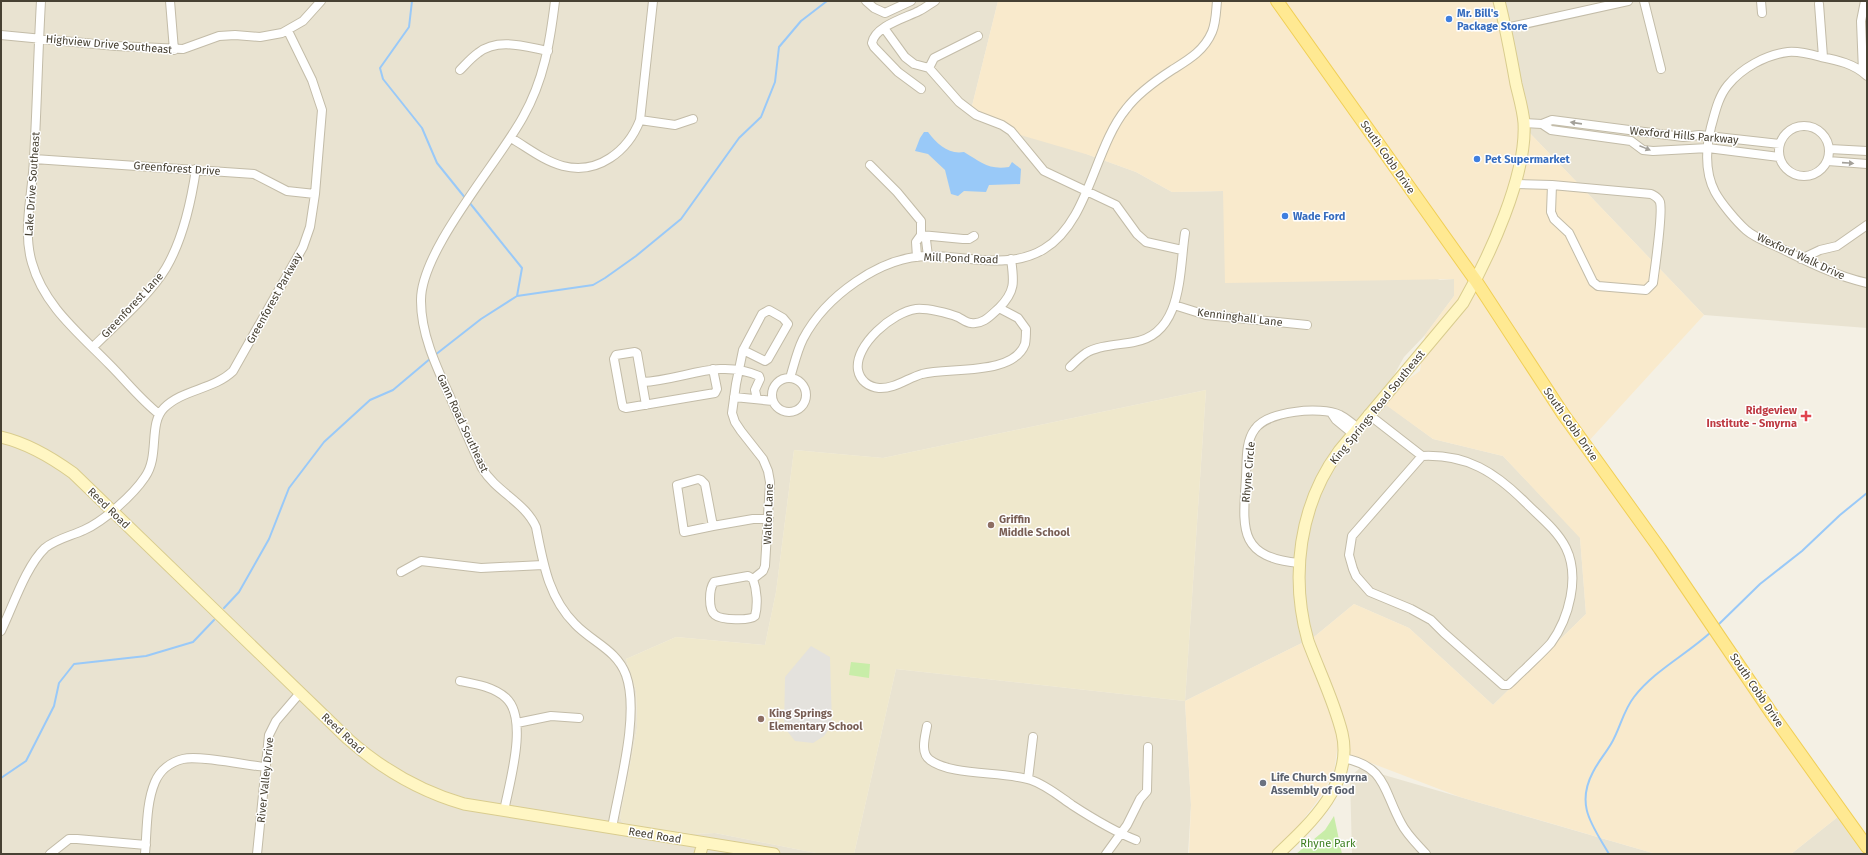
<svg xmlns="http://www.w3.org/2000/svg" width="1868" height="855" viewBox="0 0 1868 855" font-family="'Fira Sans',sans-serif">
  <rect width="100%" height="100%" fill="#f4f0e4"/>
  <!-- residential -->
  <path fill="#e9e3d1" d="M1 1H998L972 106 1089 155 1136 172 1172 192 1223 191 1440 280 1454 279V296L1425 335 1404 357 1380 400 1433 439 1503 456 1580 537 1586 614 1493 705 1409 628 1354 604 1314 637 1185 701 1191 805 1188 854H854L896 669 1185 701 1206 390 883 458 794 450 776 592 765 645 676 637 626 659 636 691 637 728 620 817 622 822 627 824 692 834 715 833 821 854H1Z
    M1496 1H1867V328L1704 315 1524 127Z
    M1360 768 1656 854H1352L1350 777Z
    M1839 816 1866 854H1791Z"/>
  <!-- commercial -->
  <path fill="#f9eacc" d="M998 1H1496L1524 127 1704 315 1587 443 1839 816 1791 854H1656L1460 797 1337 750 1334 772 1321 796 1288 840 1274 854H1189L1191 805 1185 701 1314 637 1354 604 1409 628 1493 705 1586 614 1580 538 1503 456 1433 439 1379 400 1420 371 1425 335 1454 296V279L1225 283 1223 191 1172 192 1136 172 1089 155 1007 131 972 106Z"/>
  <!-- education -->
  <path fill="#efe8cc" d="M1206 390 1185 701 896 669 854 854H821L715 833 692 834 627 824 622 822 620 817 637 728V710L636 691 626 659 676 637 765 645 776 592 794 450 883 458Z"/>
  <!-- green -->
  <path fill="#c8eda8" d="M851 662 870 664 869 678 849 675Z
    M1334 816 1342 854H1296L1325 830Z"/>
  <!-- parking -->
  <path fill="#e4e2dd" d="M811 646 830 657 832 725 824 736 813 743 795 741 784 727 785 677Z"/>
  <!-- water -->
  <path fill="#99c9f8" d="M924 132H928C937 144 949 155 964 152 981 162 988 170 1009 167L1012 162 1021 169 1020 184 989 185 986 192 964 191 958 196 951 194 945 170 928 154 915 151 920 138Z"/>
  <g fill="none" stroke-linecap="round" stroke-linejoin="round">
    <!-- stream -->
    <path stroke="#99c9f8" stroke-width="2" d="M412 1 409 27 380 68 383 79 422 128 437 163 466 199
      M469 202 522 268 517 296
      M435 355 481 319 517 296 593 285 605 278 636 256 681 219 739 138 761 117 775 82 779 47 801 21 827 1
      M224 608 239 592 269 539 289 488 324 442 370 400 393 390 431 358
      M1717 626 1760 584 1802 551 1840 515 1867 493
      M1 778 26 761 54 706 59 683 74 664 146 656 193 642 214 620
      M1609 854C1593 826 1575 806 1593 772 1598 762 1605 754 1611 744 1620 729 1623 711 1634 697 1655 670 1686 655 1711 632"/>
    <defs>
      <path id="street" d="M41 1C38 53 37 106 34 158 33 192 22 230 32 263 44 306 80 334 110 365 126 381 141 400 159 414
        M170 1 174 50
        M555 1C550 42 544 80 523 117 498 163 420 251 421 301 421 335 437 368 451 399 461 422 471 445 482 468 496 492 525 502 536 527 543 562 548 597 575 624 592 642 617 650 626 675 640 714 619 787 612 828
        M866 1 874 8 885 13 911 1
        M1644 1 1661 69
        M1761 1 1762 13
        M1819 4 1823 57
        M884 28 905 57 914 64 929 68 959 102 976 115 1002 125 1011 131 1044 171 1116 205 1137 234 1146 242 1182 250
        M1506 28 1628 1
        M1 35 116 46 183 49 219 36 235 35 260 37 282 33 303 21 321 1
        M929 68 934 58 978 36
        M460 70C466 64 471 58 478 53 498 37 526 47 548 51
        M1863 72 1861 21 1865 1
        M1867 76C1855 64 1837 60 1821 57 1810 54 1798 51 1788 52 1765 55 1742 68 1728 85 1718 97 1715 113 1711 127 1706 148 1705 173 1715 192 1721 203 1736 221 1746 230 1755 238 1769 243 1780 248 1808 262 1836 276 1867 283
        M921 89 898 72 874 47 872 43C875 26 905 18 919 11 925 8 930 4 935 1
        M640 120 675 125 693 119
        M1524 123 1542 124 1551 130 1631 141 1643 150 1653 151 1708 148 1779 157
        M1542 124 1552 120 1683 137 1699 135 1780 144
        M1779 151a25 25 0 1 1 50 0a25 25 0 1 1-50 0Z
        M511 138C528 148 544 161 563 166 598 175 628 151 640 120L653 1
        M1830 149 1867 151
        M34 159 254 174 287 191 315 194
        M1828 161 1867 164
        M870 165 897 192 921 221V235L926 240 928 256
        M1514 184 1552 185 1551 212 1554 219 1569 233 1593 282 1598 286 1646 290 1653 283C1655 268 1663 213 1660 202 1658 197 1655 196 1651 194L1552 185
        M921 235 963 239H969L974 236
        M917 257 916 242 921 235
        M1801 259 1820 250 1837 246 1867 225
        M1174 305 1206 315 1307 325
        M999 308 1018 318 1026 329C1026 333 1026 339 1025 344 1013 376 950 367 922 374 908 378 894 389 879 388 869 387 860 381 858 370 854 345 893 312 916 309 927 308 948 313 958 317 962 319 967 323 971 323 983 325 991 315 999 308Z
        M999 308C1016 291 1014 281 1011 259
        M769 310 783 318 788 324 768 359 765 361 743 350 762 314Z
        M93 347C115 325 150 295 166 268 183 239 191 203 196 169
        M743 350 736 384 732 413 735 422 741 431 763 459 768 471 770 482 765 566 763 571 753 579
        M1070 367C1075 362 1080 357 1086 353 1099 345 1119 345 1134 342 1183 334 1179 272 1185 233
        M790 378C794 365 797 351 803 339 825 297 880 256 929 256 967 256 1010 270 1044 249 1089 222 1094 148 1126 109 1138 93 1155 81 1172 70 1188 60 1204 51 1212 32 1216 23 1216 11 1217 1
        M772 395a17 17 0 1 1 34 0a17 17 0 1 1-34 0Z
        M642 382C684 380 718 358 759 376L760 379
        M734 397 773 401
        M757 399 755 390 760 379
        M646 405 637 353 635 352 616 355 614 359 622 403 623 407 626 408 715 393 717 389 713 369
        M1332 414 1336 420 1353 434
        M1368 414 1422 456
        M1422 456C1467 454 1495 472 1526 503 1540 517 1557 530 1566 548 1580 577 1569 618 1551 643 1543 652 1534 660 1525 669 1519 674 1514 680 1508 685H1503L1444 633 1431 620 1411 609 1370 592 1356 576 1353 569 1349 555 1352 536Z
        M698 479 701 480 705 484 713 526 684 532 677 485Z
        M713 526 753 519H769
        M1299 563C1237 557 1243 528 1246 477 1247 462 1245 442 1255 429 1268 411 1320 406 1340 415 1346 418 1352 423 1358 428
        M401 572 421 561 481 568 543 565
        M748 576 753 579C757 590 758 605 755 616 750 621 721 620 715 615 708 609 709 589 714 582Z
        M1 631C13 606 26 566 45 548 56 539 71 536 84 530 104 521 133 495 145 477 160 456 148 424 164 408 183 389 213 390 233 371L303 247 310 227 315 194 322 110 312 80 288 31
        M460 681C476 684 494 687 506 698 529 719 509 784 504 811
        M517 723 551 716 579 718
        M927 726C925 737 920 753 930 760 951 776 1003 771 1031 780 1046 785 1059 796 1072 805 1092 818 1113 831 1136 840
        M1343 758C1386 766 1383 790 1401 823 1407 835 1417 844 1426 854
        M1028 779 1033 737
        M50 854 69 839H77L146 845
        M145 854C147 831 146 803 155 782 160 770 171 762 183 759 199 755 245 765 265 767
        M257 854 269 735 276 721 300 693
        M1106 854 1127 825 1140 799 1147 791 1148 747"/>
      <path id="secondary" d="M1 437C27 443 51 457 73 473L348 739C383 770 419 791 464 804L774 854
        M700 854 703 843
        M1278 854C1311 823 1354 783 1342 733 1334 701 1319 671 1308 641 1290 577 1299 505 1339 451L1463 303C1489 257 1527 176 1524 123 1523 110 1519 97 1516 84 1511 56 1506 29 1499 1"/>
      <path id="primary" d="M1277 1 1476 281 1563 414 1660 549 1772 714 1867 847"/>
    </defs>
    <!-- street casing -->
    <use href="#street" stroke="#c3bca8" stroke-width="10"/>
    <!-- secondary casing -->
    <use href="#secondary" stroke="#d9cc8e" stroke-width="13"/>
    <!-- primary casing -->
    <use href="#primary" stroke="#f1cf55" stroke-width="14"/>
    <!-- street -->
    <use href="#street" stroke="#fff" stroke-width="8"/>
    <!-- secondary -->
    <use href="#secondary" stroke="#fff6c3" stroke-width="11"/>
    <!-- primary -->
    <use href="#primary" stroke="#ffe992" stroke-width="12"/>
  </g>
  <!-- one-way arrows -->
  <defs><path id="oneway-solid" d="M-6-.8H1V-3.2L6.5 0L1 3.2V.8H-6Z"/></defs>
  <g fill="#a3a099">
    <use href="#oneway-solid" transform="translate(1576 123) rotate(-172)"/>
    <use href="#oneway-solid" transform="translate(1645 148) rotate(22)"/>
    <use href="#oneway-solid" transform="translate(1848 163) rotate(4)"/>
  </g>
  <!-- markers -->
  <g fill="#3f7fe0" stroke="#fff" stroke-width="1.5">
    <circle cx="1449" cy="19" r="4"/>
    <circle cx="1477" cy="159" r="4"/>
    <circle cx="1285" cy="216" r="4"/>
  </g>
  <path fill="#e0444e" stroke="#fff" stroke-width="1.5" d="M1804 410h4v4h4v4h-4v4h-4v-4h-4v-4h4z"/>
  <g fill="#8d6e63" stroke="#fff" stroke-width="1.5">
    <circle cx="991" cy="525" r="4"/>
    <circle cx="761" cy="719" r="4"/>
  </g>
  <circle fill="#6b7280" stroke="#fff" stroke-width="1.5" cx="1263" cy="783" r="4"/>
  <g text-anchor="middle" stroke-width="3" stroke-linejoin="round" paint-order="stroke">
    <!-- shop labels -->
    <g font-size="11" font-weight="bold" fill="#366cbe" stroke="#fff" text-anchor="start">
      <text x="1457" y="17">Mr. Bill's<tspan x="1457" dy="13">Package Store</tspan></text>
      <text x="1485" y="163">Pet Supermarket</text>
      <text x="1293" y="220">Wade Ford</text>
    </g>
    <!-- street labels -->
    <g font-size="11" fill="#474133" stroke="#fff">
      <text transform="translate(109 44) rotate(5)" y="4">Highview Drive Southeast</text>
      <text transform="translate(1684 135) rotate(5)" y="4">Wexford Hills Parkway</text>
      <text transform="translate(1388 157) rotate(55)" y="4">South Cobb Drive</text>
      <text transform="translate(177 168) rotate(4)" y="4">Greenforest Drive</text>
      <text transform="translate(32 184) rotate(-86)" y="4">Lake Drive Southeast</text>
      <text transform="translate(1801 256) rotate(25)" y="4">Wexford Walk Drive</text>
      <text transform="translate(961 258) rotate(2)" y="4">Mill Pond Road</text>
      <text transform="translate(274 298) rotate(-61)" y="4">Greenforest Parkway</text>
      <text transform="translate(132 305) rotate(-47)" y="4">Greenforest Lane</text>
      <text transform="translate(1240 317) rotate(7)" y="4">Kenninghall Lane</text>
      <text transform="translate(1377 407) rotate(-51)" y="4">King Springs Road Southeast</text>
      <text transform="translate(463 423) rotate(65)" y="4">Gann Road Southeast</text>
      <text transform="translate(1571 424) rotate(55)" y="4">South Cobb Drive</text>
      <text transform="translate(1248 472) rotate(-85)" y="4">Rhyne Circle</text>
      <text transform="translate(109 508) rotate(44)" y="4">Reed Road</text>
      <text transform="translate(768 514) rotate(-88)" y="4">Walton Lane</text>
      <text transform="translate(1757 690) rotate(56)" y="4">South Cobb Drive</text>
      <text transform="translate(343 733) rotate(43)" y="4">Reed Road</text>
      <text transform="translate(265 780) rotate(-84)" y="4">River Valley Drive</text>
      <text transform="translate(655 835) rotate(9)" y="4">Reed Road</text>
    </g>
    <!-- health labels -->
    <g font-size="11" font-weight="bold" fill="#be3a42" stroke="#fff" text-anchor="end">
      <text x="1797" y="414">Ridgeview<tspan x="1797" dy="13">Institute - Smyrna</tspan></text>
    </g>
    <!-- education labels -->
    <g font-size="11" font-weight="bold" fill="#785e54" stroke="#fff" text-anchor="start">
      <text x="999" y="523">Griffin<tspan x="999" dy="13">Middle School</tspan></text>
      <text x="769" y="717">King Springs<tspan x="769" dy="13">Elementary School</tspan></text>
    </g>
    <!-- worship labels -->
    <g font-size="11" font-weight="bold" fill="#5b616d" stroke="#fff" text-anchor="start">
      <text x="1271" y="781">Life Church Smyrna<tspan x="1271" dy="13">Assembly of God</tspan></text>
    </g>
    <!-- park labels -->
    <g font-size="11" fill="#3c7f20" stroke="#fff">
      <text x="1328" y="847">Rhyne Park</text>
    </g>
  </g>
  <!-- border -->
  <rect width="1868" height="855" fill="none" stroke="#474133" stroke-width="4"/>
</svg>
